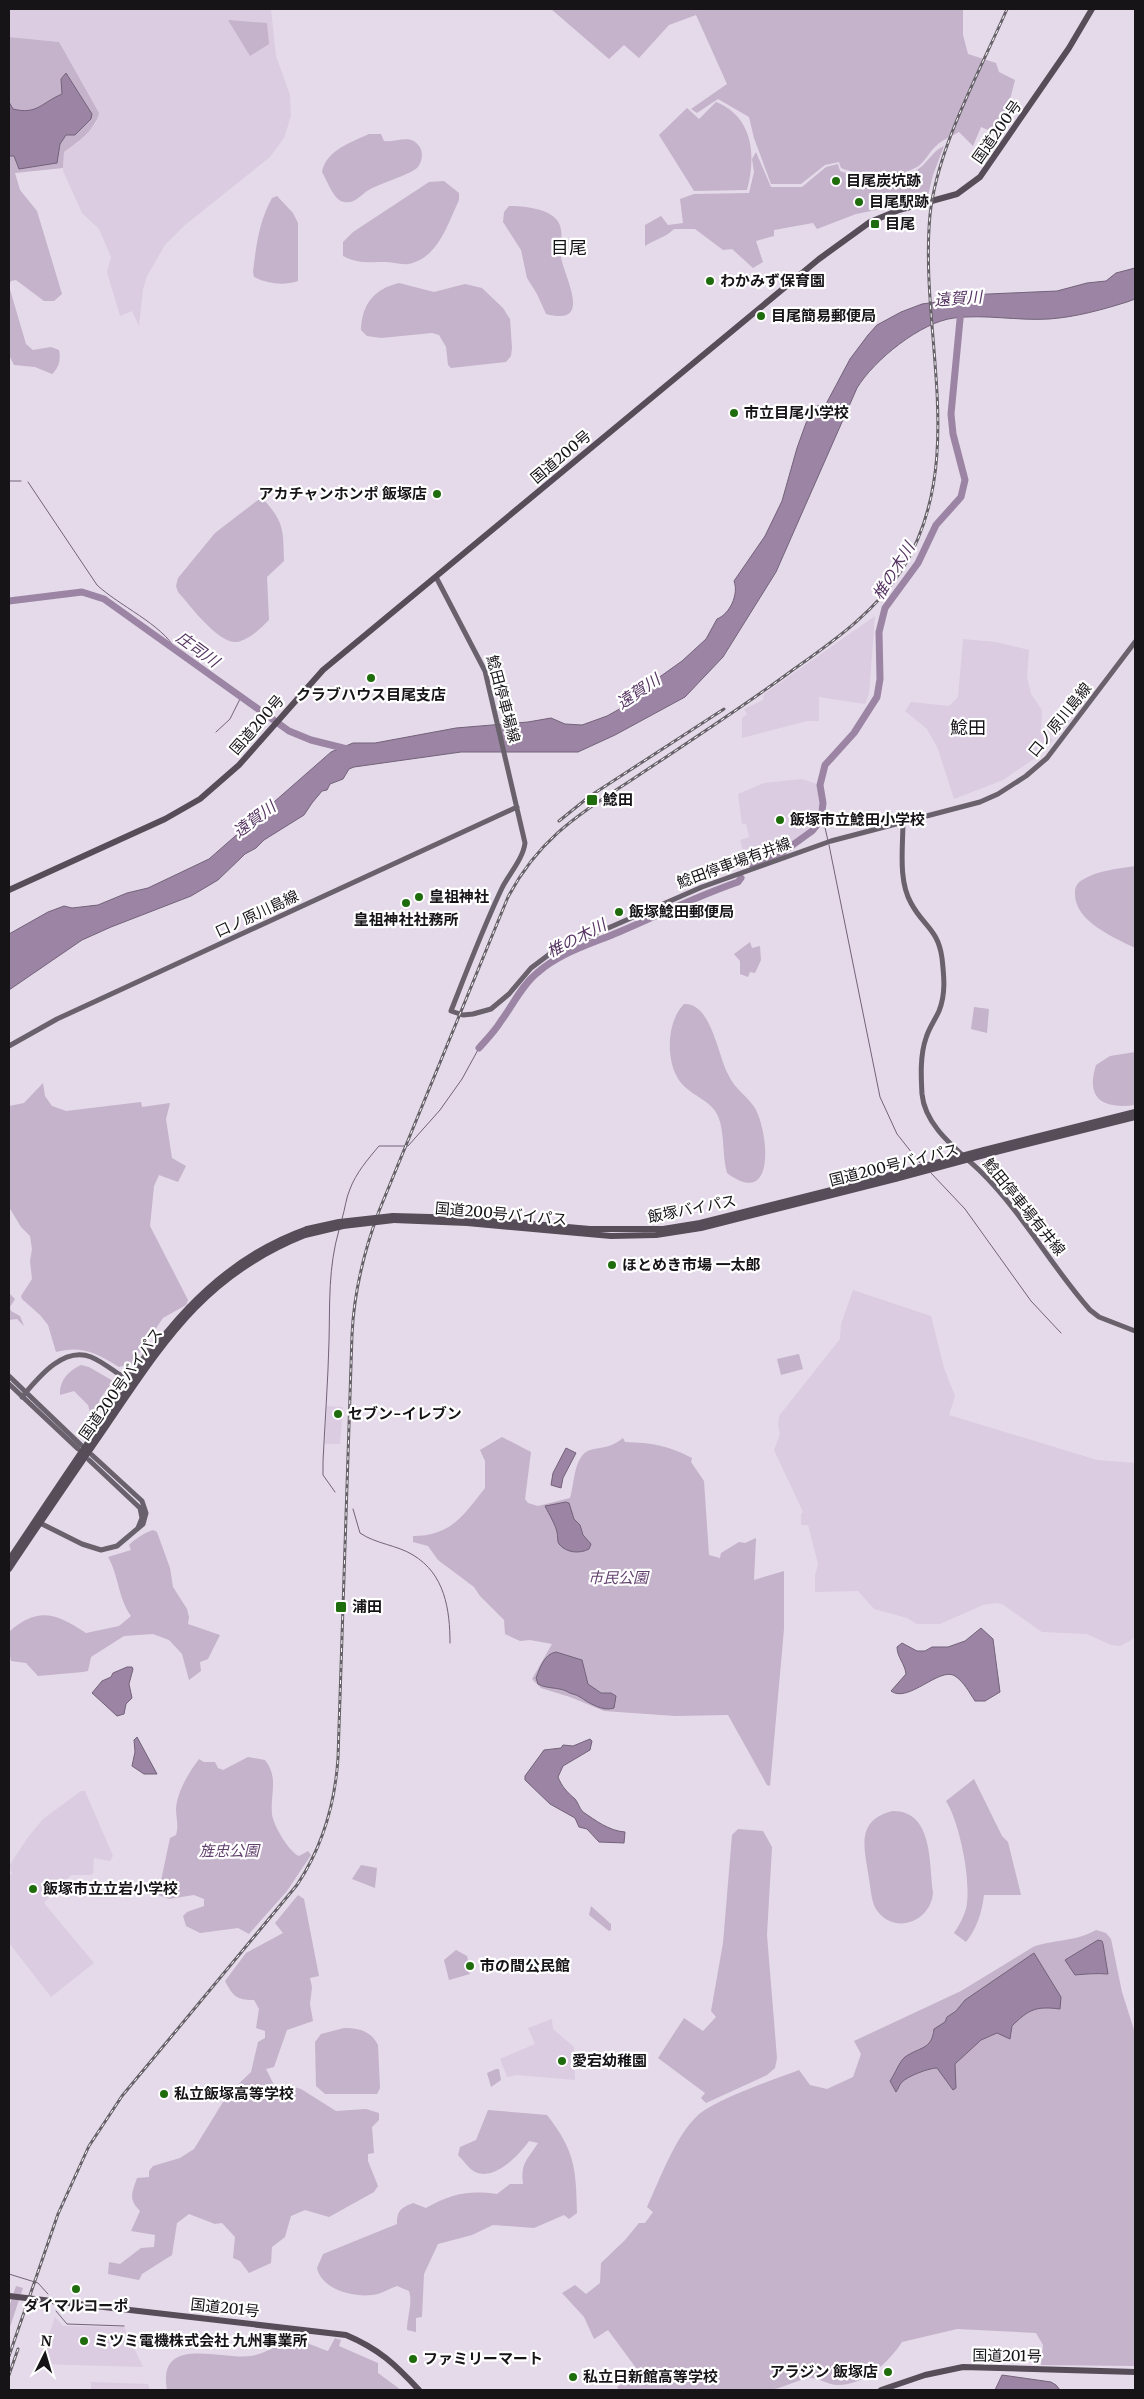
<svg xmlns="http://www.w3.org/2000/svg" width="1144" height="2399" viewBox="0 0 1144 2399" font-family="Merriweather,'Noto Sans JP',serif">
  <rect width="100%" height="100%" fill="#e5dae9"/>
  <!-- built -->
  <path fill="#dbcce1" d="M9 9H271L276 56 290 95 291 116 284 138 270 157 185 225 165 245 147 276 143 289 139 326 132 311 120 316 107 272 111 257 99 229 82 213 63 171 64 152 77 143 97 122 59 42 9 37Z
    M875 616 869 694 865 704 819 697V721H807L742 738V718L747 714 744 709 763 700 764 694Z
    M963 639 996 642 1029 650 1027 677 1031 694 1042 710 1041 731 1053 740 1041 754 1003 780 954 799 938 749 927 729 905 711 911 702 949 706 958 697Z
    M802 779 817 784 820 808V816L816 823 784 848 746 861 740 840 749 837 746 824H742L738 794 764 783Z
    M853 1290 931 1316 944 1368 955 1396 949 1415 1097 1460 1135 1463V1638L1120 1646 1111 1645 1087 1634 1042 1632 1002 1604 995 1603 983 1605 940 1624H917L907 1618 874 1609 858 1591 815 1592V1575L818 1564 808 1525H801V1514L803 1512 774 1450 780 1434 778 1426 779 1416 840 1339 841 1324Z
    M327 1406 343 1407 340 1444H325Z
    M81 1791H85L113 1856 110 1861 94 1858 93 1873 91 1875H71L44 1903 94 1963 51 1997 9 1943V1875L12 1874 9 1866 28 1837 43 1819Z
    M552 2019 553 2029 574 2047 575 2080 517 2075 507 2077 500 2059 535 2044 528 2028Z
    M55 2317 63 2326 124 2327 143 2367 39 2364Z
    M91 2382 148 2384 150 2390H91Z"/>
  <!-- green -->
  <path fill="#c4b3cb" d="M551 9H963V35L968 54 996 63 999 72 1015 80C1010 99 1007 117 995 133L981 127 973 146 959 132C952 136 942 140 936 146 929 152 925 162 917 167 896 179 863 177 841 168L839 162 825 165 801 184H771L754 138 749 117 718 99 697 113 691 109 727 84 696 15 669 25 639 58 624 45 609 59Z
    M228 20 267 23 269 44 250 56Z
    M9 37 59 42 99 113C95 130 78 142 64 152L63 168 15 173 20 190 37 211 62 294 54 301H44L16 280 11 281 9 285Z
    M716 102C754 117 756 157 747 190L694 191 659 135 687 108 699 119Z
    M369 134H381L384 141C396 143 410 133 419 146 424 152 422 163 417 168 407 176 380 183 367 191 360 196 354 204 344 202 334 201 327 180 322 172 326 150 352 142 369 134Z
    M944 146 933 175 927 200 856 214 817 229 813 223 774 230V236L756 241 763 262 753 268 732 249 723 250 695 229H674C665 238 655 239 645 246V225L661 216 668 225 683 223 680 199 694 194 749 193 754 172 752 159 756 152 771 187H802L826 167 838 164 840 171C862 179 901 183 921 167 930 159 933 151 944 146Z
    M444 181 459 193V200C448 223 438 259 408 264 401 265 392 262 385 262 369 262 358 264 343 256V242L353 232 429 182Z
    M277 196 293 213 298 223V281C284 286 268 284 254 277L253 272C256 247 259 221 272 198Z
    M509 206C523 206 546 208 556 219 565 228 560 244 561 256 563 276 595 327 546 314L537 294 527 278 521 250 503 222 504 212Z
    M399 283 434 292 465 284 482 288 503 308 510 319 512 348 511 356 506 362 451 368 448 365 446 347 439 335 432 333 381 338 367 336 361 330C362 304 374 289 399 283Z
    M9 286 26 344 33 350 51 347 59 350C61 359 59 368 52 374L35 367 14 365 9 355Z
    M258 500H264C285 523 283 532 284 561L267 577 269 620C261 628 249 640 237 642 218 644 190 605 178 592L176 586 178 578 215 533Z
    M1135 866V948C1113 937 1074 921 1075 893 1075 887 1077 883 1082 880 1098 870 1118 869 1135 866Z
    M750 942 752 948 760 946 761 960 755 973 750 972 748 977 740 974V961L734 954Z
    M684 1004C711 1002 718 1056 728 1074 734 1089 749 1097 756 1110 769 1136 775 1209 727 1173 722 1155 725 1133 718 1116 711 1101 695 1097 684 1086 665 1068 665 1023 684 1004Z
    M974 1007 989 1009 987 1033 971 1029Z
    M1135 1052V1105C1104 1109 1085 1100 1096 1065L1110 1056Z
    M43 1083 45 1096 52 1106 66 1111 141 1102 142 1107 170 1103 166 1119 172 1158 186 1166 178 1182 159 1175 154 1186 150 1226 188 1300 186 1305 163 1318 132 1364 119 1367C97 1353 81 1345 56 1352L48 1325 40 1315 22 1299 21 1296 32 1279 30 1261 32 1249 30 1236 21 1227 9 1207V1106L24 1103Z
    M9 1293 15 1299 10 1307 11 1311 20 1316 24 1326 17 1319 9 1320Z
    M799 1354 803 1369 781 1375 777 1359Z
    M81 1365 89 1367 113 1381 100 1399 92 1419 88 1405 74 1391 60 1395C59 1381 68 1371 81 1365Z
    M502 1437 531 1452 525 1499 528 1503 538 1506 570 1498C575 1483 573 1452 594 1449 607 1447 613 1446 623 1438L625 1442C652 1443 667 1445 692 1458L691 1462 704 1481 709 1555 720 1558 721 1553 739 1542 745 1543 756 1538 754 1580 784 1571V1629L770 1786 767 1785 728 1715 675 1716 604 1711 570 1697 541 1688 532 1679 552 1644 530 1640 520 1641 505 1634 504 1620 480 1596 474 1587 438 1560 428 1546 413 1542V1536C451 1536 464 1515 485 1488V1461L480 1450Z
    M153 1530 157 1532 170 1568 173 1587 187 1609 189 1617 188 1624 220 1635 208 1659 200 1662 201 1671 189 1680 182 1654 169 1640 153 1634 124 1636 91 1657 88 1671 83 1672 38 1676 26 1663 11 1661 9 1651 10 1631C39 1606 57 1614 86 1633L119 1626 131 1616C118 1598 119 1576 108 1557L131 1550 129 1545C135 1539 144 1533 153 1530Z
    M248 1757 265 1760C279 1777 270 1795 272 1814 273 1825 289 1852 299 1856L308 1851 311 1855 287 1891 249 1934 238 1928 200 1933 186 1926 183 1916 187 1912 204 1906V1899L194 1895 169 1899 158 1895 170 1838 176 1835C179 1825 176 1818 176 1809 177 1792 189 1772 199 1759L204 1762H215L218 1768 223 1770Z
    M974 1779 1002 1836 1008 1842 1021 1895H984C982 1912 977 1928 966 1942L954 1933C959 1926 963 1918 966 1909 972 1884 960 1823 946 1801Z
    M893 1811C933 1811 929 1862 933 1892 932 1919 898 1936 878 1912 871 1903 871 1890 869 1879 865 1850 854 1820 893 1811Z
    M738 1829 763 1831 772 1847 767 1935 777 2058 775 2068 767 2075 706 2103 701 2098 705 2093 658 2058 684 2018 703 2031 716 2017 711 2011 723 1943 732 1835Z
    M361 1865 377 1868 375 1888 352 1879Z
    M298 1895 304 1899 319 1976 310 1978 312 1987 310 2004 313 2021 287 2030 274 2067 266 2069 275 2087 287 2085 301 2089 336 2111 366 2109 379 2113V2120L372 2127 374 2153 368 2154V2161L378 2186 374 2192 329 2217 305 2210 291 2216 285 2237 272 2247 271 2263 249 2273 240 2261 233 2258 235 2237 222 2223 215 2224 189 2214 177 2223 172 2255 142 2274 139 2280 108 2274 109 2262 120 2264 141 2248 154 2247 155 2235 131 2231 140 2211C128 2199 132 2193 137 2178L149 2177V2171L153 2166 180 2158 194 2149 228 2094 251 2072 258 2042 265 2038V2031L256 2028 259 2009 254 2000C236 2000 233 1996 225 1981L246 1953 283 1933 275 1923Z
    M591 1906 611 1924V1930L609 1931 589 1915Z
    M1096 1930 1106 1933 1111 1939 1122 1992 1135 2033V2366L1041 2365 1043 2345 1036 2333 957 2329 902 2342C888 2363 865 2385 838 2385 828 2385 818 2377 808 2378 795 2381 781 2389 768 2390 719 2393 668 2390 619 2390L617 2387 639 2372 608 2330 594 2339 584 2317 562 2293 575 2285 586 2294 600 2283 601 2263 625 2240 639 2223H645L653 2212 647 2207C660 2179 675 2137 697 2116 716 2099 773 2080 799 2070L810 2085 827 2089 853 2077 861 2054 854 2041 961 1991 1033 1947C1054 1939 1076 1942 1096 1930Z
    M456 1950 467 1956 468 1960 465 1965 470 1974 449 1980 444 1960Z
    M344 2028C359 2028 371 2031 378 2045L380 2088 377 2094H325L316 2086 315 2042 321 2034Z
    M496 2069H499L501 2080 491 2087 487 2073Z
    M488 2110 547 2115C575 2151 576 2168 577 2213L569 2219 564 2215 534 2228 493 2225 472 2235 438 2244 424 2274 422 2317 416 2318V2332L407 2330C407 2317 413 2302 409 2291L397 2286C391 2288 384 2292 378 2294 358 2299 322 2291 317 2268L323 2254 397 2224C397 2210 401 2208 413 2203L426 2208C451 2194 468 2190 497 2194L510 2184H523C520 2163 528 2159 538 2143L529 2141C518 2156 495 2181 475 2172 469 2169 463 2160 458 2155L460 2147 476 2140Z
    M16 2286 23 2288 9 2330V2307Z
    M335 2338 341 2340 339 2346 378 2363V2373L401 2390H167C157 2334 220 2360 251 2356 266 2354 280 2342 295 2341 306 2341 318 2348 328 2351Z"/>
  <!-- water -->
  <path fill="#9b84a4" stroke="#73627a" d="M66 73 92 114 91 119 75 135H66L60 144 57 163 19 169 14 156H9V102L13 109C37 115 41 103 62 94L61 79Z
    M1135 268V299L1127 302C1101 310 1076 317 1049 319 1018 321 985 314 954 318 921 322 874 360 857 388L776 572 723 657 685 697 615 735 578 752H461L354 767 349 769 343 779 330 784 327 790 322 791 312 803 304 815 264 840 256 848 245 854 218 880 191 896 111 927 82 940 9 990V934L48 912 64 906 72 908 98 905 127 893 148 888 209 859 331 752 353 743H375L456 728 528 722 551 718 565 724 582 725 607 716 632 702 647 686 682 661 706 639 717 619C730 614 739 594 734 581L765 536 782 501 797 448 806 423 817 406 826 404 850 359 868 335 877 325 901 312 922 304 951 300 966 295 1057 291 1087 283 1106 281 1116 273Z
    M566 1448 576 1453 563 1478 561 1488 551 1485 553 1473Z
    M566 1502 569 1503 574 1519 580 1525 583 1535 591 1544 589 1549C580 1554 566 1553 559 1544 557 1541 558 1537 557 1532 555 1524 549 1514 545 1506Z
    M981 1628 993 1639 1000 1692 985 1701H975C969 1692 964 1682 955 1676 940 1666 908 1704 891 1691L906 1674C905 1664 897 1657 897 1647L902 1643 917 1651H925L932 1647H948L965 1641Z
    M556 1652 582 1660 588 1684 601 1693H611L616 1696 614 1708C603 1712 589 1703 580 1697 576 1694 570 1694 566 1691 557 1687 547 1689 538 1684L536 1678C540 1668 544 1654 556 1652Z
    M127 1667H132L133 1669 129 1684 132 1698 126 1704 124 1714 117 1716 92 1693 102 1681 111 1677 113 1673Z
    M137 1737 157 1774H144L132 1766 135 1752 134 1740Z
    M590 1739 592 1741 590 1750 563 1766 558 1777C562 1787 567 1792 575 1799 578 1802 579 1808 583 1812 595 1820 609 1831 625 1832L624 1843 599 1842 587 1829 579 1827 575 1818 550 1804 525 1780V1776L544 1750 561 1748 563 1745 573 1746Z
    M1098 1940 1102 1941 1103 1944 1108 1974C1096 1973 1086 1974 1075 1975L1065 1960Z
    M1034 1953 1061 1997 1060 2009C1036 2006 1029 2009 1012 2026L1010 2039 997 2033 981 2040 955 2064 956 2088 953 2090 937 2068C929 2068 908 2076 902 2082 899 2085 899 2088 896 2092L890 2081C895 2074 899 2062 905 2057 919 2047 932 2050 934 2029L945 2022 947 2017 956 2011 965 2000Z
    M1002 2375 1051 2382 1056 2385 1060 2390H995Z"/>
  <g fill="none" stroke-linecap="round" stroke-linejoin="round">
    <!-- stream -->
    <path stroke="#73627a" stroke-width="1" d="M9 481H21
      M28 482 97 585C118 605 163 625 175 649
      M216 732 230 719 241 697
      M822 814 828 841
      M829 845 880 1097 897 1134 920 1163
      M931 1173 965 1209 1031 1301 1061 1333
      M342 1219C345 1209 346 1198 350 1189 356 1173 368 1159 379 1146H408L440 1110 462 1079 479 1048
      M335 1492 323 1475V1461C325 1421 328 1381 329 1341 330 1303 328 1268 339 1230
      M353 1509 360 1533C376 1544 397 1545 413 1555 445 1574 450 1610 450 1643
      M9 2274 38 2283 48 2294
      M56 2311 67 2324 124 2326"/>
    <!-- river -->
    <path stroke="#9b84a4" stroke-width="7" d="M9 601 82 592 104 599 289 731 311 740 351 750
      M751 864 783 852 812 831 821 820 823 803 820 785 825 765 854 733 877 697 880 679 879 632 885 608 918 563 936 525 961 497 965 480 953 434 951 414 961 309
      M479 1048C487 1039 495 1031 501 1021 513 1005 522 985 537 973 561 952 591 944 619 932 659 915 697 896 738 882L741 878"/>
    <!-- major -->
    <path stroke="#69616c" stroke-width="5" d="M436 577 485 671 525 843C523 859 509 874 502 888 483 928 467 970 451 1011L463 1015 473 1014 491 1009 509 994 531 968 551 953 702 887 831 841 980 802 998 794 1026 776 1047 758 1135 642
      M903 821C903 847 898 880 911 903 923 926 938 929 942 958 944 976 946 994 939 1011 935 1020 929 1028 926 1038 920 1055 921 1076 922 1094 925 1127 958 1150 980 1171 1023 1213 1051 1266 1090 1310L1099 1317 1135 1331
      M9 1046 57 1019 517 807
      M120 1375 134 1371 151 1347 155 1345
      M9 1376 81 1445
      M9 1384 78 1449
      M120 1391 123 1383 120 1375
      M22 1397C38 1378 63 1346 91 1357 101 1361 111 1369 120 1375
      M89 1460 140 1508 142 1518 138 1528
      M40 1523 82 1544 101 1550 117 1546 143 1524 146 1513 142 1501 92 1455"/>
    <!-- highway -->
    <path stroke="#564d59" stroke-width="6" d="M9 890 165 819 200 799 239 765 323 670 819 259 870 222 899 210 957 194 980 177 1069 48 1092 9
      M984 1150 1135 1112
      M988 1154 1135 1117
      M393 1216 466 1218 590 1229H663L700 1223 891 1175
      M394 1220 467 1223 611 1236 656 1235 701 1228 895 1179
      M9 1560C39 1515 69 1470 100 1425 156 1342 208 1264 307 1229
      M9 1569C41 1521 74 1473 107 1425 165 1340 205 1275 305 1235
      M69 2303 346 2335C379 2349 395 2364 419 2390
      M881 2390 925 2375 963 2367 1135 2372"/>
    <defs>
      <path id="rail" d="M559 821 590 796 724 709
        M9 2356 58 2214 89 2146 122 2096 297 1885C323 1846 335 1804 338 1758L352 1335C354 1291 364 1251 379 1211L508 897C541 835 582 813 639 775 690 741 741 708 790 672 832 642 875 613 903 568 969 460 919 333 930 215 937 148 980 71 1007 9
        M9 2375 18 2349"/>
    </defs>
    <!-- rail casing -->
    <use href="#rail" stroke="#67616a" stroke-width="3"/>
    <!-- rail -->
    <use href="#rail" stroke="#fff" stroke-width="1" stroke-dasharray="4" stroke-linecap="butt"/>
    <!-- highway-bridge -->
    <path stroke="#564d59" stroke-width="6" d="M891 1175 984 1150
      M895 1179 988 1154
      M307 1229 339 1222 393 1216
      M305 1235 343 1226 394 1220
      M9 2296 69 2303"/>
  </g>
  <!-- markers -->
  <g fill="#1f6c0d" stroke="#fff" stroke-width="2">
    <circle cx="836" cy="181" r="5"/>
    <circle cx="859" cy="202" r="5"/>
    <rect x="870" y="219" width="10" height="10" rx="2.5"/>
    <circle cx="710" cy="281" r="5"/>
    <circle cx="761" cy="316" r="5"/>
    <circle cx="734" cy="413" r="5"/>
    <circle cx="437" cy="494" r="5"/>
    <circle cx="371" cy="678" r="5"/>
    <rect x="586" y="794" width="12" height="12" rx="2.5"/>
    <circle cx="780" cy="820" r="5"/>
    <circle cx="419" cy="897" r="5"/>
    <circle cx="406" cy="903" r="5"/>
    <circle cx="619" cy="912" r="5"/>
    <circle cx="612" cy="1265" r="5"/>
    <circle cx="338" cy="1414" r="5"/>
    <rect x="335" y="1601" width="12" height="12" rx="2.5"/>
    <circle cx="33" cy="1889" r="5"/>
    <circle cx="470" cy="1966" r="5"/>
    <circle cx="562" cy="2061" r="5"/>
    <circle cx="164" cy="2094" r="5"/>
    <circle cx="76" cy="2289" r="5"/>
    <circle cx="84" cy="2341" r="5"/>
    <circle cx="413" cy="2359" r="5"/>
    <circle cx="888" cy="2372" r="5"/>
    <circle cx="573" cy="2377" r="5"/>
  </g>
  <g text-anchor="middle" stroke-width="4.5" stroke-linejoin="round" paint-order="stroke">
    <!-- street labels -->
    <g font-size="15" fill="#171418" stroke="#fff">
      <text transform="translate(997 132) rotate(-55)" y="5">国道200号</text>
      <text transform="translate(561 457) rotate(-40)" y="5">国道200号</text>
      <text transform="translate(503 699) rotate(75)" y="5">鯰田停車場線</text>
      <text transform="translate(1060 720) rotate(-51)" y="5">口ノ原川島線</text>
      <text transform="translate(257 725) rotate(-49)" y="5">国道200号</text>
      <text transform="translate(734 863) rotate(-20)" y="5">鯰田停車場有井線</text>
      <text transform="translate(257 914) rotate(-25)" y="5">口ノ原川島線</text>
      <text transform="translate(894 1165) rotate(-14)" y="5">国道200号バイパス</text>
      <text transform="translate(1024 1207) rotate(51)" y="5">鯰田停車場有井線</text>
      <text transform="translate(692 1209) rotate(-11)" y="5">飯塚バイパス</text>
      <text transform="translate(501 1214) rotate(5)" y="5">国道200号バイパス</text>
      <text transform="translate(121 1384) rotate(-55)" y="5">国道200号バイパス</text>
      <text transform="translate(225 2308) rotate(6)" y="5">国道201号</text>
      <text transform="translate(1007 2356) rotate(1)" y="5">国道201号</text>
    </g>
    <!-- poi labels -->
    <g font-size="15" font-weight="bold" fill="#171418" stroke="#fff" text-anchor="start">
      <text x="846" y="186">目尾炭坑跡</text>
      <text x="869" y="207">目尾駅跡</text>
      <text x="885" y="229">目尾</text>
      <text x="720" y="286">わかみず保育園</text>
      <text x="771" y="321">目尾簡易郵便局</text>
      <text x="744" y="418">市立目尾小学校</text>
      <text x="427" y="499" text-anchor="end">アカチャンホンポ 飯塚店</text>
      <text x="371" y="700" text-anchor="middle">クラブハウス目尾支店</text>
      <text x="603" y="805">鯰田</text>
      <text x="790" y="825">飯塚市立鯰田小学校</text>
      <text x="429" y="902">皇祖神社</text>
      <text x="629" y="917">飯塚鯰田郵便局</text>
      <text x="406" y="925" text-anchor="middle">皇祖神社社務所</text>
      <text x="622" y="1270">ほとめき市場 一太郎</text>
      <text x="348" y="1419">セブン-イレブン</text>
      <text x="352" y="1612">浦田</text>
      <text x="43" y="1894">飯塚市立立岩小学校</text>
      <text x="480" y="1971">市の間公民館</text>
      <text x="572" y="2066">愛宕幼稚園</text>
      <text x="174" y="2099">私立飯塚高等学校</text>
      <text x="76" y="2311" text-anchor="middle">ダイマルコーポ</text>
      <text x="94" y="2346">ミツミ電機株式会社 九州事業所</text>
      <text x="423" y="2364">ファミリーマート</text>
      <text x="878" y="2377" text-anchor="end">アラジン 飯塚店</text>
      <text x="583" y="2382">私立日新館高等学校</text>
    </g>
    <!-- park labels -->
    <g font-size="15" font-style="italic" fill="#62416f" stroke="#fff">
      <text x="618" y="1583">市民公園</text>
      <text x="229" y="1856">旌忠公園</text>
    </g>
    <!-- water labels -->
    <g font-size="16" font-style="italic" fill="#573664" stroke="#fff">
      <text transform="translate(958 298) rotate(-4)" y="6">遠賀川</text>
      <text transform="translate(893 571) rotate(-58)" y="6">椎の木川</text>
      <text transform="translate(198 649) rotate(36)" y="6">庄司川</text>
      <text transform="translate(638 691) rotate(-34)" y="6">遠賀川</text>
      <text transform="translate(254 819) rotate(-37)" y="6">遠賀川</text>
      <text transform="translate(576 938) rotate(-27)" y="6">椎の木川</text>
    </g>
    <!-- quarter labels -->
    <g font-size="18" fill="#171418" stroke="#fff">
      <text x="569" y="254">目尾</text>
      <text x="968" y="734">鯰田</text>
    </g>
  </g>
  <!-- border -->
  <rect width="1144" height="2399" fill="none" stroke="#171418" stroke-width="20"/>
  <!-- north arrow -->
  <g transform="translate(45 2354) rotate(5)" stroke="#ffffff" stroke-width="4" paint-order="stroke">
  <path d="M0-4L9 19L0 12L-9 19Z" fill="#171418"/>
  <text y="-8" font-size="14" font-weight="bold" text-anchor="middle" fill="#171418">N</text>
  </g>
</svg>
